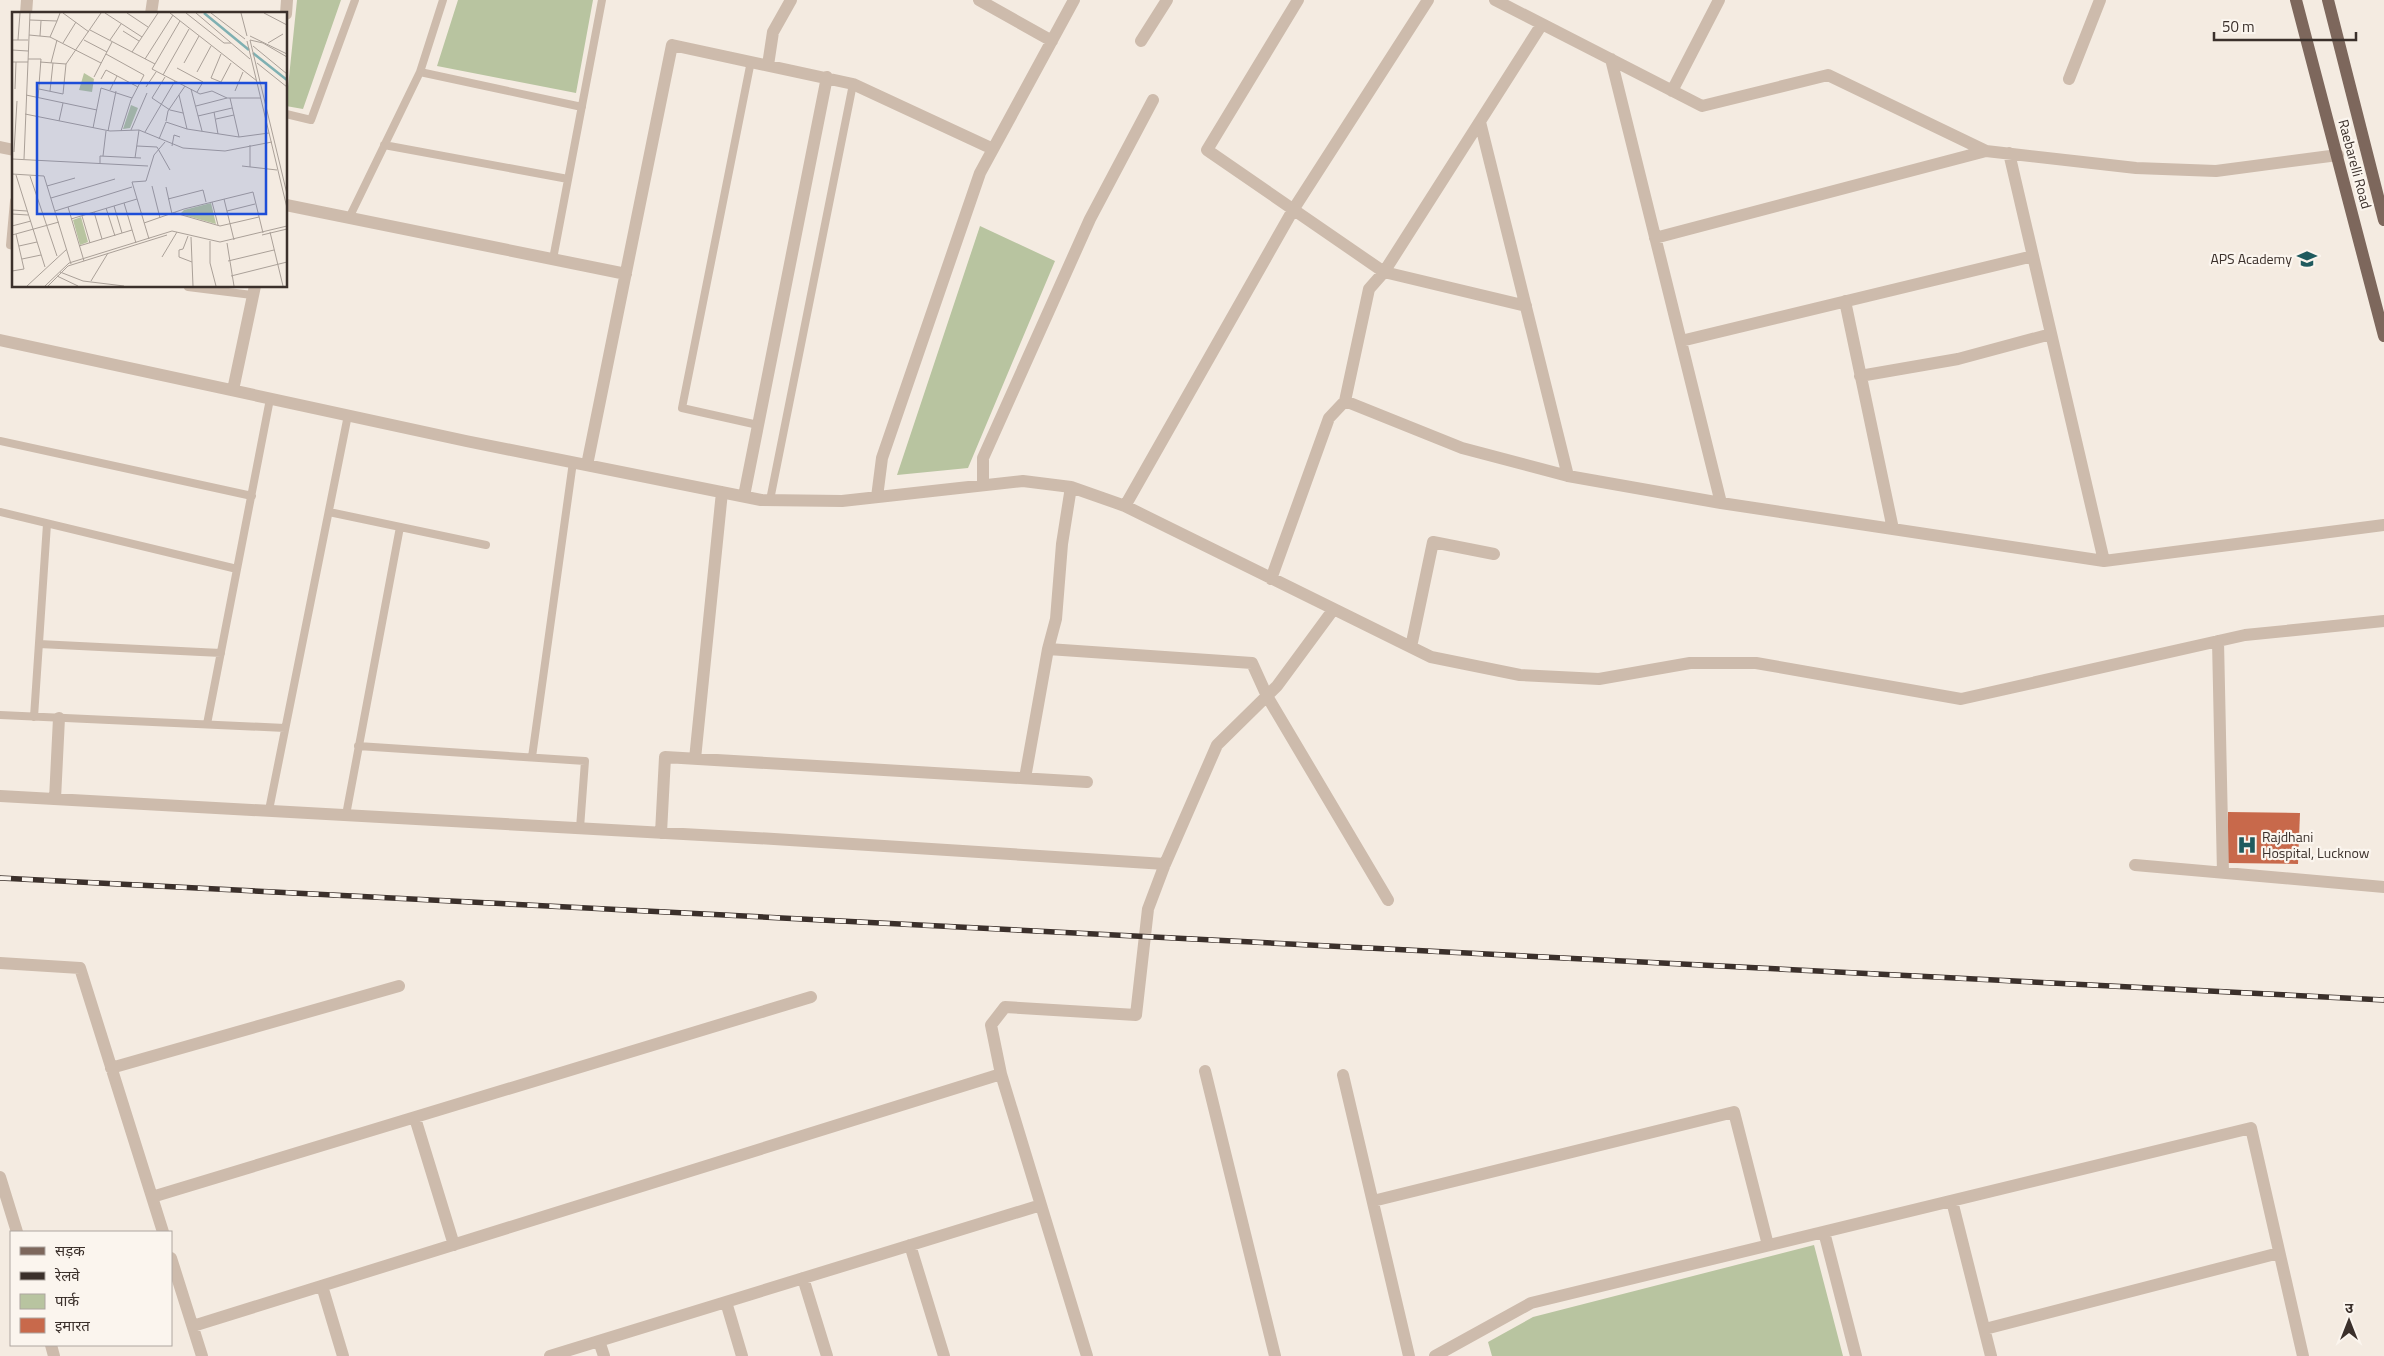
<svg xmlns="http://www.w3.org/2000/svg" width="2384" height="1356" viewBox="0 0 2384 1356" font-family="'Titillium Web','Noto Sans Devanagari',sans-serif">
  <rect width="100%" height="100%" fill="#f4ebe1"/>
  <!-- green -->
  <path fill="#b8c4a0" d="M297 0H341L303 109 286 106Z
    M458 0H593L576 93 437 66Z
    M980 226 1055 261 968 468 897 475Z
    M1814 1245 1843 1356H1492L1488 1342 1533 1317Z"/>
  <!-- building -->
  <path fill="#c8694b" d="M2228 812 2300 813 2298 864 2227 863Z"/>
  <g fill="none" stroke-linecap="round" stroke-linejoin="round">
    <!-- lane -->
    <path stroke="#cdbbac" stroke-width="8" d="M751 61 682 408 758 425
      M420 72 582 107
      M286 114 311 120 355 0
      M384 145 568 179
      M14 201 10 245 14 246
      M349 218 420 72 443 0
      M553 259 602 0
      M188 287 252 295
      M0 441 252 496
      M770 500 853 84
      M0 512 237 569
      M329 512 486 545
      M39 644 221 653
      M0 715 285 728
      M34 717 47 524
      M207 724 270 399
      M358 746 585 761 580 828
      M532 757 573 462
      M269 810 348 415
      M346 815 400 527"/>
    <!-- street -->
    <path stroke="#cdbbac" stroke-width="12" d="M979 0 1052 41
      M1298 0 1207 150 1384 272 1526 306
      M1495 0 1702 106 1828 75 1986 151 2136 168 2216 171 2338 155
      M26 14 27 0
      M151 14 153 0
      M286 14 287 0
      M1141 41 1167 0
      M1611 59 1721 503
      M768 65 773 32 791 0
      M2069 79 2100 0
      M1672 91 1719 0
      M1480 122 1568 476
      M0 147 14 150
      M2009 153 2104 561
      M286 205 626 274
      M1655 238 1986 151
      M1845 301 1893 529
      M0 340 466 441 761 500 842 501 1023 481 1071 487 1125 506 1431 657 1520 675 1599 679 1690 663H1756L1961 699 2245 635 2384 621
      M1681 341 2033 256
      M1860 376 1958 359 2051 334
      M233 390 255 286
      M1345 401 1369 289 1384 272 1542 24
      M587 465 672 45 853 84 993 149
      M983 485V458L1090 219 1153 100
      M744 496 827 77
      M877 497 882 458 980 173 1074 0
      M1125 506 1293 210 1428 0
      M1271 579 1329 418 1345 401 1462 448 1568 476 1721 503 2104 561 2384 525
      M2218 641 2223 873
      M1411 647 1433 542 1494 554
      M1048 649 1252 663 1267 696 1388 900
      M695 759 722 492
      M1025 778 1048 649 1056 619 1062 544 1071 487
      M0 796 774 839 1165 864
      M55 799 59 718
      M661 833 665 757 1087 782
      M2135 865 2384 887
      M0 963 80 968 163 1232
      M111 1068 399 986
      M1205 1071 1275 1356
      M1343 1075 1409 1356
      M415 1118 454 1245
      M0 1177 17 1232
      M152 1197 811 997
      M1373 1201 1734 1112 1768 1245
      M1952 1201 1991 1356
      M1824 1232 1856 1356
      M910 1245 944 1356
      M171 1258 202 1356
      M803 1278 827 1356
      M322 1286 343 1356
      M726 1302 742 1356
      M193 1326 1001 1074
      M1985 1329 2279 1253
      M599 1341 604 1356
      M51 1345 54 1356
      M550 1356 1041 1205
      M1087 1356 1001 1074 991 1025 1005 1007 1136 1015 1148 909 1165 864 1217 745 1277 686 1333 610
      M1435 1356 1531 1303 2251 1128 2303 1356"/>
    <!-- primary -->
    <path stroke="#7d675c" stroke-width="12" d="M2296 0 2384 336
      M2328 0 2384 220"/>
    <defs>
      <path id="rail" d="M0 878 2384 1000"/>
    </defs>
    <!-- rail casing -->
    <use href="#rail" stroke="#3b302b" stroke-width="5.5"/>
    <!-- rail -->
    <use href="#rail" stroke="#fbf5ee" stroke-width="4" stroke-dasharray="11" stroke-linecap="butt"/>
  </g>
  <!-- icons -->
  <defs>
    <symbol id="school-bare" viewBox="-9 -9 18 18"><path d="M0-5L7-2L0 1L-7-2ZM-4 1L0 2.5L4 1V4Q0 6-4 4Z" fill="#1f5a5e" stroke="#fbf5ee" stroke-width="2.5" paint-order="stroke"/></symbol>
    <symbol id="hospital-bare" viewBox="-9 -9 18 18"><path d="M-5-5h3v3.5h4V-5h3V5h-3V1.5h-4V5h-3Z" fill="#1f5a5e" stroke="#fbf5ee" stroke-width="2.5" paint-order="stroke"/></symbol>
  </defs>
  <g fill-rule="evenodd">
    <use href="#school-bare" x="2293" y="245" width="28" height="28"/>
    <use href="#hospital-bare" x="2233" y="831" width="28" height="28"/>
  </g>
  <g text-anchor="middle" stroke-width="4.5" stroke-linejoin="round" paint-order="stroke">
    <!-- street labels -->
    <g font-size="14" fill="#3b302b" stroke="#fbf5ee">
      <text transform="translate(2355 164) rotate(75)" y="5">Raebarelli Road</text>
    </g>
    <!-- poi labels -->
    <g font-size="14" fill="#3b302b" stroke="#fbf5ee" text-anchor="end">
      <text x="2292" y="264">APS Academy</text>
      <text x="2262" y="842" text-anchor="start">Rajdhani<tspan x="2262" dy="16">Hospital, Lucknow</tspan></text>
    </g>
  </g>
  <!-- overview -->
  <g transform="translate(12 12)">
    <rect width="275" height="275" fill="#f4ebe1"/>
    <path d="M72 61 82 67 80 80 67 78ZM119 93 126 96 118 116 111 117ZM199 191 204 212 168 202 172 198ZM69 205 76 230 68 233 61 208Z" fill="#b8c4a0"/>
    <path fill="none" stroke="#7fb0b2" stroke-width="2.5" d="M192 1 237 38M241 41 275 68"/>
    <path fill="none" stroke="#aaa098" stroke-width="1" d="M51 1 77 20M93 1 130 25M115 1 136 15M158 1 245 69M174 1 212 31H219M184 1 238 47M199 1 233 27M229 1 235 24M252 1 275 13M18 8 45 9 48 1M168 9 140 57 188 82 200 79 215 86H249M78 18 143 52M111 19 127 29M17 23 38 25 89 51M28 24 29 9M238 24 275 42M38 25 45 9M0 28H16M6 28 8 1M72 28 95 40M98 28 109 12M238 28 251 31 275 45M238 28 275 182M235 29 275 196M51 31 64 10M256 31 271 22M241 34 275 62M0 38 16 39M120 40 146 1M94 42 132 63 119 88 109 119M209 42 199 66 209 70 219 51M16 47H29L26 86M133 47 161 3M0 50H16M28 50 54 52M39 51 45 28M172 51 187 24M245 51 275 75M165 56 191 70 185 80M185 60 199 34M151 63 177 17M82 65 100 30M153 65 140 86 158 98 171 101M89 67 94 58 126 75M134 75 144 60M3 77 4 50M27 77 51 82 54 52 89 1M179 77 190 119M98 78 105 64M38 79 41 51M223 79 231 60M14 83 85 98M167 83 175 117M218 86 227 125M184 94 215 86M202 100 206 122M13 102 98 119 127 118 171 136 213 139 260 130M186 104 220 96M204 107 222 103M47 109 51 91M154 109 156 99 173 74M81 116 89 76 120 86M119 118 135 81M96 119 104 79M133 120 163 69M147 127 154 110 175 117 227 125 257 121M238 133V155M125 134 145 135 158 158M160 134 162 123 168 125M2 140 5 89M91 144 94 119M123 146 127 118M0 147 136 154M12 147 18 1M88 151V144L129 146M230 154 265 158M0 162 32 164 59 252M4 163 33 255M18 164 45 244M35 174 63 166M140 174 148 206M154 175 160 202M39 186 103 167M156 187 191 178 194 190M212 187 222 228M200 190 206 213M112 191 124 231M102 194 110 221M56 195 72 249M94 196 103 224M0 198 15 199M43 199 120 175M215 199 243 192M82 200 90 227M163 201 208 214 247 205M0 202 16 203M70 204 78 231M59 207 125 187M132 211 172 197 241 180 251 221M0 214 19 209M258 220 271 274M0 223 47 210M250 223 275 217M176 224 171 237 167 238V245L180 250M179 225 181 274M137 227 120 170 134 169 142 143 153 130M198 229V251L204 274M215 231 222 274M7 234 25 230M67 234 120 218M150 245 165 220M10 247 29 243M216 249 262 238M0 259 12 257 4 222M48 260 71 269 112 274M45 264 66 274M219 264 275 250M79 269 96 241M15 274 55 237M33 274 57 251 160 219 208 230 275 214M36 274 56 254 155 223"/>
    <path fill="#1d4ed8" fill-opacity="0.15" stroke="#1d4ed8" stroke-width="2.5" d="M25 71H254V202H25Z"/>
    <rect width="275" height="275" fill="none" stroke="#3b302b" stroke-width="2.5"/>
  </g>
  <!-- legend -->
  <rect x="10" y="1231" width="162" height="115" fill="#fbf5ee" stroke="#aea6a0"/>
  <rect x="20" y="1247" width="25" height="8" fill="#7d675c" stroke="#aea6a0"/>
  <text x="55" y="1256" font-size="15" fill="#3b302b">सड़क</text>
  <rect x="20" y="1272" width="25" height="8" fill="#3b302b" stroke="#aea6a0"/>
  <text x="55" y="1281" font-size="15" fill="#3b302b">रेलवे</text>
  <rect x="20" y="1294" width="25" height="15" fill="#b8c4a0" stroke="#aea6a0"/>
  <text x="55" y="1306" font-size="15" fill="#3b302b">पार्क</text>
  <rect x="20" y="1318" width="25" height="15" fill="#c8694b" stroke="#aea6a0"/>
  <text x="55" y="1331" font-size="15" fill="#3b302b">इमारत</text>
  <!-- north arrow -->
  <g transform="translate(2349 1321)" stroke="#fbf5ee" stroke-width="4" paint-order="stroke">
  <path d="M0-4L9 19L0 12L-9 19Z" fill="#3b302b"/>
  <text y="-8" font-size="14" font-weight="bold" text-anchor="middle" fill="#3b302b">उ</text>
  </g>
  <!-- scale -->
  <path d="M2214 32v8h142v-8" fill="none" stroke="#3b302b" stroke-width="2.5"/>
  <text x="2222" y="32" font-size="15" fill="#3b302b" stroke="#fbf5ee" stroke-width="4" paint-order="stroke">50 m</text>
</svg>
